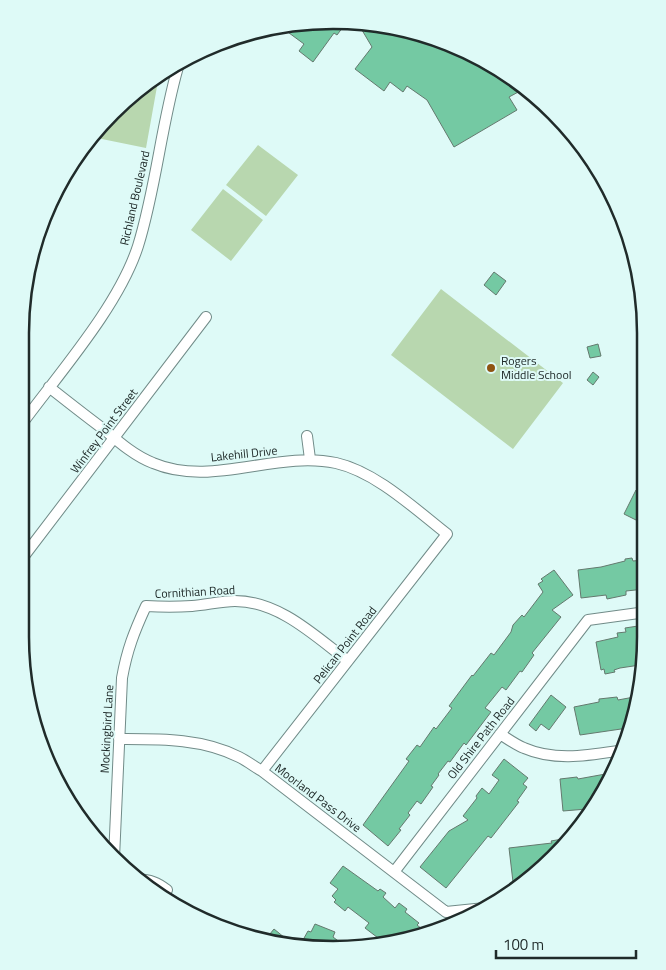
<svg xmlns="http://www.w3.org/2000/svg" width="666" height="970" viewBox="0 0 666 970" font-family="'Titillium Web',sans-serif">
  <rect width="100%" height="100%" fill="#defaf7"/>
  <!-- green -->
  <path fill="#b8d7af" d="M158 81 146 148 92 137 112 111Z
    M258 145 298 175 266 216 226 185Z
    M223 189 263 220 231 261 191 230Z
    M441 289 563 383 513 449 391 355Z"/>
  <!-- building -->
  <path fill="#74c9a3" stroke="#64796e" d="M333 20 346 23 337 35 334 33 313 62 299 51 304 44 285 30Z
    M359 25 453 44 522 90 509 97 517 110 454 147 427 100 407 86 403 92 390 82 384 91 355 69 372 47Z
    M494 272 506 281 496 295 484 285Z
    M598 344 601 356 590 358 587 347Z
    M593 372 599 377 593 385 587 380Z
    M636 490 644 494V515L642 519 636 520 624 514Z
    M632 558 633 561 643 560 645 589 626 591V595L607 599 606 595 581 598 578 570 601 567 625 561V559Z
    M554 570 573 595 552 610 561 617 532 653 534 655 522 672 520 671 506 690 502 687 485 708 491 712 466 745 464 743 450 762 448 761 438 774 439 775 431 786 433 787 421 804 417 801 408 813 410 815 399 829 401 830 388 846 363 825 409 761 406 759 417 745 420 747 434 727 436 729 452 708 449 706 472 675 473 676 491 653 494 655 511 632 513 625 522 615 524 617 543 592 538 584 543 581 541 579Z
    M638 626 639 635 646 633 640 665 620 668 614 670 615 672 605 674 604 669 601 670 596 642 618 637 617 633 626 632 625 628Z
    M551 695 566 707 549 730 541 724 536 731 529 725Z
    M617 697 618 700 634 697 628 728 580 735 574 707 599 702V699Z
    M504 759 528 778 523 784 527 787 517 801 519 802 491 838 488 836 446 888 420 867 449 831 468 820 463 816 477 798 476 796 482 788 489 794 499 780 492 775Z
    M611 773 587 809 563 811 560 779 577 777 578 779Z
    M568 838 554 859 524 880 513 882 509 848 552 843 551 841Z
    M343 866 378 891 380 889 386 893 383 897 395 908 399 903 407 909 405 912 419 923 417 925 427 933 394 944H386L365 928 369 923 348 907 345 911 334 902 336 900 332 896 338 889 330 883Z
    M315 924 335 932 333 937 345 946 299 947 308 931 311 932Z
    M274 929 296 947 265 940Z"/>
  <g fill="none" stroke-linecap="round" stroke-linejoin="round">
    <defs>
      <path id="street" d="M49 387C68 402 87 417 106 431 120 443 135 456 153 463 212 488 276 450 336 463 376 472 415 509 447 534L262 771
        M24 421C61 371 119 305 138 246 156 188 161 126 178 67
        M307 436 310 459
        M21 560 206 317
        M500 734C508 739 516 745 524 748 556 762 590 755 624 750
        M119 739C159 739 202 738 239 757 247 761 255 767 262 771L446 912 485 908
        M114 858 122 678C127 650 134 632 146 606 162 607 177 607 192 606 206 605 221 601 235 601 279 601 315 636 348 661
        M394 872 588 620 646 612
        M137 879C150 880 157 882 167 890"/>
    </defs>
    <!-- street casing -->
    <use href="#street" stroke="#718b88" stroke-width="12"/>
    <!-- street -->
    <use href="#street" stroke="#fff" stroke-width="10"/>
  </g>
  <!-- markers -->
  <circle fill="#8f5412" stroke="#defaf7" stroke-width="2" cx="491" cy="368" r="5"/>
  <g text-anchor="middle" stroke-width="4" stroke-linejoin="round" paint-order="stroke">
    <!-- street labels -->
    <g font-size="12" fill="#202b2a" stroke="#defaf7">
      <text transform="translate(135 198) rotate(-77)" y="4">Richland Boulevard</text>
      <text transform="translate(104 431) rotate(-53)" y="4">Winfrey Point Street</text>
      <text transform="translate(244 454) rotate(-6)" y="4">Lakehill Drive</text>
      <text transform="translate(195 592) rotate(-3)" y="4">Cornithian Road</text>
      <text transform="translate(345 645) rotate(-52)" y="4">Pelican Point Road</text>
      <text transform="translate(107 729) rotate(-87)" y="4">Mockingbird Lane</text>
      <text transform="translate(481 738) rotate(-52)" y="4">Old Shire Path Road</text>
      <text transform="translate(318 798) rotate(37)" y="4">Moorland Pass Drive</text>
    </g>
    <!-- poi labels -->
    <g font-size="12" fill="#202b2a" stroke="#defaf7" text-anchor="start">
      <text x="501" y="365">Rogers<tspan x="501" dy="14">Middle School</tspan></text>
    </g>
  </g>
  <!-- crop -->
  <path d="M0 0H666V970H0ZM333 29H333A304 304 0 0 1 637 333V637A304 304 0 0 1 333 941H333A304 304 0 0 1 29 637V333A304 304 0 0 1 333 29Z" fill="#defaf7" fill-rule="evenodd"/>
  <path fill="none" stroke="#202b2a" stroke-width="2.5" d="M333 29H333A304 304 0 0 1 637 333V637A304 304 0 0 1 333 941H333A304 304 0 0 1 29 637V333A304 304 0 0 1 333 29Z"/>
  <!-- scale -->
  <path d="M496 950v8h140v-8" fill="none" stroke="#202b2a" stroke-width="2.5"/>
  <text x="503" y="950" font-size="15" fill="#202b2a" stroke="#defaf7" stroke-width="4" paint-order="stroke">100 m</text>
</svg>
